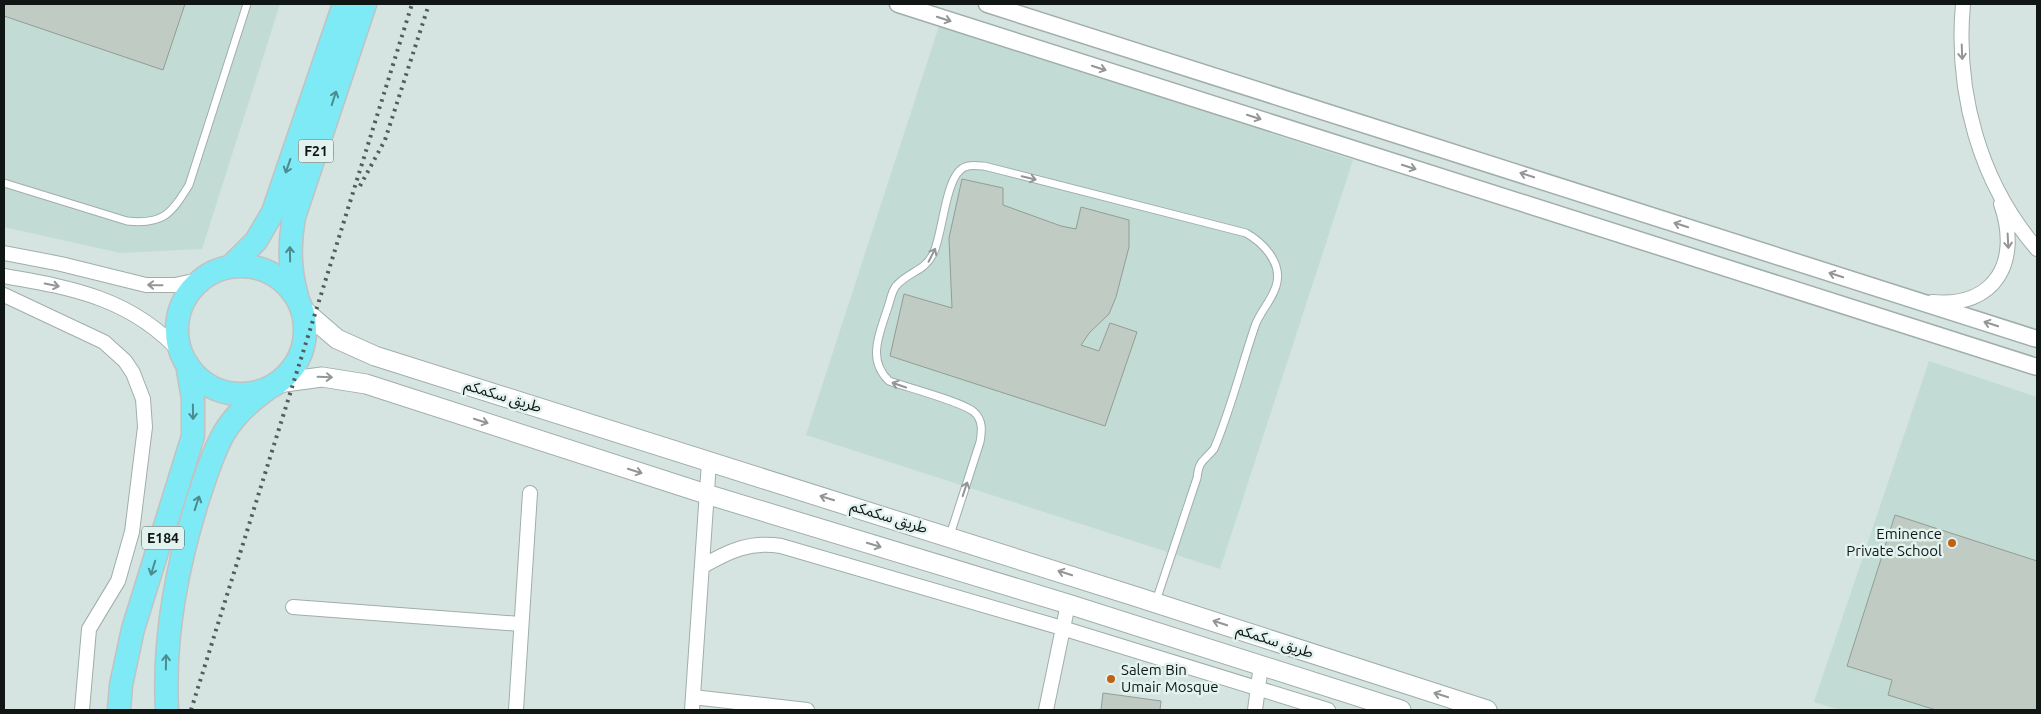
<svg xmlns="http://www.w3.org/2000/svg" width="2041" height="714" viewBox="0 0 2041 714" font-family="Ubuntu,'Noto Sans Arabic',sans-serif">
  <rect width="100%" height="100%" fill="#d5e4e1"/>
  <!-- built -->
  <path fill="#c2dbd5" d="M4 4H280L202 249 120 253 4 227Z
    M939 26 1353 160 1220 569 806 435Z
    M1929 361 2037 397V710H1840L1814 702Z"/>
  <!-- building -->
  <path fill="#bfcbc3" stroke="#929d95" d="M4 4H185L163 70 4 16Z
    M962 179 1003 188V205L1061 226 1076 229 1081 207 1129 220V247L1116 297 1109 314 1090 332 1081 345 1099 351 1110 323 1137 332 1105 426 890 356 904 294 952 308 949 238Z
    M1895 515 2037 561V710H1936L1888 695 1892 680 1847 666Z
    M1103 693 1161 701 1160 710H1101Z"/>
  <g fill="none" stroke-linecap="round" stroke-linejoin="round">
    <defs>
      <path id="service" d="M4 183 127 221C163 225 171 214 189 185L247 4
        M950 535 980 442C982 431 983 420 974 412 963 402 906 387 889 381 867 360 879 335 887 310 890 303 891 292 896 286 909 271 924 272 933 254 943 235 945 174 965 167 971 164 977 166 984 166L1246 233C1262 242 1281 261 1277 282 1275 297 1260 311 1255 326 1241 367 1231 409 1214 449 1203 462 1199 460 1197 478L1156 601"/>
      <path id="minor" d="M1963 4C1955 91 1979 182 2037 249
        M4 253 61 264 146 285H175L203 279
        M4 276C74 288 133 299 182 354
        M4 295 104 342 125 361 133 373 143 399 145 427 132 532 118 581 89 629 82 710
        M1932 302C1996 308 2021 261 2001 204
        M703 566C729 551 750 541 781 546L1062 628 1328 710
        M293 607 521 624
        M693 697 807 710
        M516 710 530 493
        M692 710 709 462
        M1046 710 1068 604
        M1255 710 1261 665"/>
      <path id="tertiary" d="M898 4 2037 367
        M987 4 2037 339"/>
      <path id="secondary" d="M301 308 337 339 375 356C747 471 1117 590 1487 710
        M277 383 322 377 366 384 706 494 1068 604 1401 710"/>
      <path id="trunk" d="M177 330a64 64 0 1 1 128 0a64 64 0 1 1-128 0Z
        M230 267 256 241 273 212 344 4
        M297 296C289 269 289 244 294 217L365 4
        M119 710 121 685 133 629 193 436V399L187 364
        M167 710C163 636 177 564 200 493 207 473 213 452 224 433 234 416 249 402 266 390"/>
    </defs>
    <!-- service casing -->
    <use href="#service" stroke="#a0aeab" stroke-width="9"/>
    <!-- minor casing -->
    <use href="#minor" stroke="#a0aeab" stroke-width="16"/>
    <!-- tertiary casing -->
    <use href="#tertiary" stroke="#a0aeab" stroke-width="19"/>
    <!-- secondary casing -->
    <use href="#secondary" stroke="#a0aeab" stroke-width="21"/>
    <!-- trunk casing -->
    <use href="#trunk" stroke="#c1c2c2" stroke-width="25"/>
    <!-- service -->
    <use href="#service" stroke="#fff" stroke-width="7"/>
    <!-- minor -->
    <use href="#minor" stroke="#fff" stroke-width="14"/>
    <!-- tertiary -->
    <use href="#tertiary" stroke="#fff" stroke-width="16"/>
    <!-- secondary -->
    <use href="#secondary" stroke="#fff" stroke-width="19"/>
    <!-- trunk -->
    <use href="#trunk" stroke="#7eeaf6" stroke-width="22"/>
    <!-- rail -->
    <path stroke="#535c5a" stroke-width="4" stroke-dasharray="2.5 5" stroke-linecap="butt" d="M360 186 385 140 429 4
      M191 710 412 4"/>
  </g>
  <!-- one-way arrows -->
  <defs><path id="oneway-shaft" d="M-6 0H5M1.5-3L5.5 0L1.5 3" fill="none" stroke-width="1.6" stroke-linecap="round" stroke-linejoin="round" transform="scale(1.25)"/></defs>
  <g stroke="#939695">
    <use href="#oneway-shaft" transform="translate(944 19) rotate(18)"/>
    <use href="#oneway-shaft" transform="translate(1962 52) rotate(88)"/>
    <use href="#oneway-shaft" transform="translate(1099 68) rotate(18)"/>
    <use href="#oneway-shaft" transform="translate(1254 117) rotate(18)"/>
    <use href="#oneway-shaft" transform="translate(1409 167) rotate(18)"/>
    <use href="#oneway-shaft" transform="translate(1527 175) rotate(-162)"/>
    <use href="#oneway-shaft" transform="translate(1029 178) rotate(14)"/>
    <use href="#oneway-shaft" transform="translate(1681 225) rotate(-162)"/>
    <use href="#oneway-shaft" transform="translate(2008 241) rotate(87)"/>
    <use href="#oneway-shaft" transform="translate(932 255) rotate(-63)"/>
    <use href="#oneway-shaft" transform="translate(1836 275) rotate(-162)"/>
    <use href="#oneway-shaft" transform="translate(52 285) rotate(12)"/>
    <use href="#oneway-shaft" transform="translate(155 285) rotate(-179)"/>
    <use href="#oneway-shaft" transform="translate(1991 324) rotate(-162)"/>
    <use href="#oneway-shaft" transform="translate(325 377) rotate(2)"/>
    <use href="#oneway-shaft" transform="translate(899 385) rotate(-161)"/>
    <use href="#oneway-shaft" transform="translate(481 421) rotate(18)"/>
    <use href="#oneway-shaft" transform="translate(635 471) rotate(18)"/>
    <use href="#oneway-shaft" transform="translate(965 489) rotate(-72)"/>
    <use href="#oneway-shaft" transform="translate(827 498) rotate(-163)"/>
    <use href="#oneway-shaft" transform="translate(874 545) rotate(17)"/>
    <use href="#oneway-shaft" transform="translate(1065 573) rotate(-162)"/>
    <use href="#oneway-shaft" transform="translate(1220 623) rotate(-162)"/>
    <use href="#oneway-shaft" transform="translate(1441 695) rotate(-162)"/>
  </g>
  <g stroke="#4c8b90">
    <use href="#oneway-shaft" transform="translate(334 98) rotate(-72)"/>
    <use href="#oneway-shaft" transform="translate(288 166) rotate(109)"/>
    <use href="#oneway-shaft" transform="translate(290 254) rotate(-91)"/>
    <use href="#oneway-shaft" transform="translate(193 412) rotate(89)"/>
    <use href="#oneway-shaft" transform="translate(197 503) rotate(-72)"/>
    <use href="#oneway-shaft" transform="translate(153 568) rotate(107)"/>
    <use href="#oneway-shaft" transform="translate(166 662) rotate(-89)"/>
  </g>
  <!-- markers -->
  <g fill="#bf6211" stroke="#e2f2ee" stroke-width="2">
    <circle cx="1952" cy="543" r="5"/>
    <circle cx="1111" cy="679" r="5"/>
  </g>
  <g text-anchor="middle" stroke-width="5" stroke-linejoin="round" paint-order="stroke">
    <!-- shield labels -->
    <g fill="#e2f2ee" stroke="#4f5855" stroke-width="1">
      <rect x="298.5" y="139.5" width="35" height="23" rx="4"/>
      <rect x="142" y="526.5" width="42" height="23" rx="4"/>
    </g>
    <g font-size="14" font-weight="bold" fill="#101614">
      <text x="316" y="156">F21</text>
      <text x="163" y="543">E184</text>
    </g>
    <!-- street labels -->
    <g font-size="15" fill="#101614" stroke="#e2f2ee">
      <text transform="translate(503 396) rotate(17)" y="5">طريق سكمكم</text>
      <text transform="translate(889 517) rotate(17)" y="5">طريق سكمكم</text>
      <text transform="translate(1275 641) rotate(18)" y="5">طريق سكمكم</text>
    </g>
    <!-- poi labels -->
    <g font-size="15" fill="#101614" stroke="#e2f2ee" text-anchor="end">
      <text x="1942" y="539">Eminence<tspan x="1942" dy="17">Private School</tspan></text>
      <text x="1121" y="675" text-anchor="start">Salem Bin<tspan x="1121" dy="17">Umair Mosque</tspan></text>
    </g>
  </g>
  <!-- border -->
  <rect width="2041" height="714" fill="none" stroke="#101614" stroke-width="10"/>
</svg>
